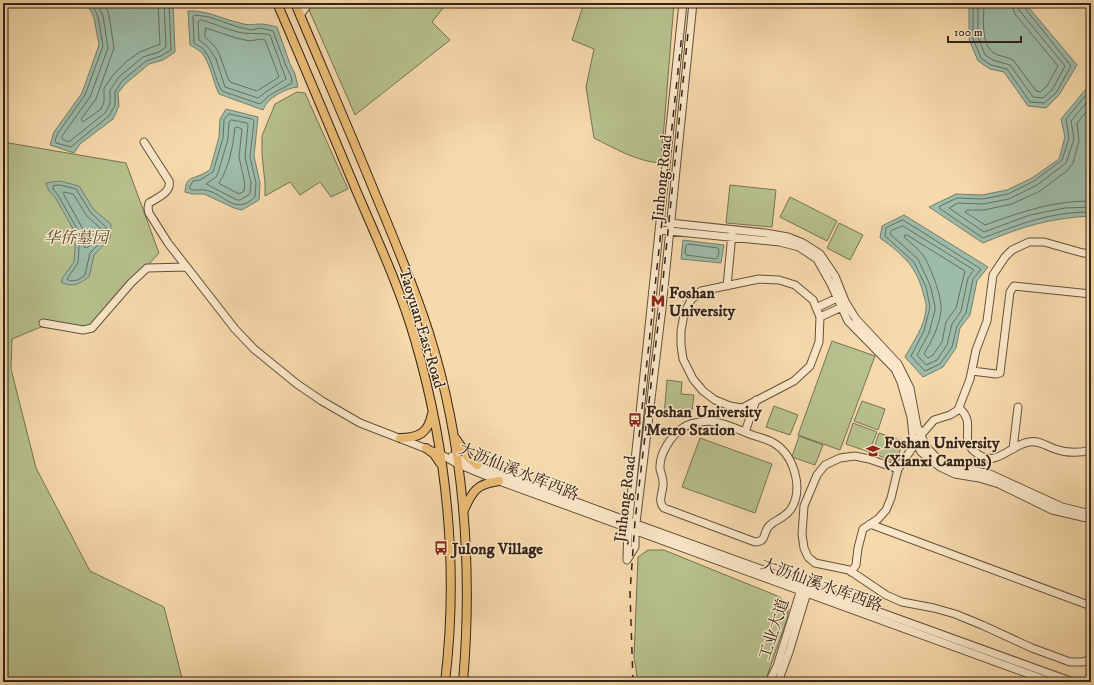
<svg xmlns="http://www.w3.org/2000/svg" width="1094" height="685" viewBox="0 0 1094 685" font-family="'IM FELL DW Pica','Noto Serif SC',serif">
  <rect width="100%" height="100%" fill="#f7daac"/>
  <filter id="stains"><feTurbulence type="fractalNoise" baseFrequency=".005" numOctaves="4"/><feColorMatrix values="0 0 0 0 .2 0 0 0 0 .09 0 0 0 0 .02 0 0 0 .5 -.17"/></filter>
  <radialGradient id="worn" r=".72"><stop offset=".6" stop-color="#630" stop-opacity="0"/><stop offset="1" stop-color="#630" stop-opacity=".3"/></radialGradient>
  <!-- green -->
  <path fill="#b7c18e" stroke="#757252" d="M306 3H447L432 22 450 40 355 115Z
    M584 3H674L661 163C638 162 614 148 594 138L586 87 594 49 572 40Z
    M297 92 305 93 348 189 331 197 320 182 300 195 290 182 265 196V183L262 155V136L275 104Z
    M3 142 126 163 159 253 87 333 41 327 12 339 11 369 36 468 90 571 164 607 183 682H3Z
    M730 185 776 190 772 227 726 223Z
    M790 197 837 221 827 241 780 217Z
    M839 223 863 235 850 260 827 248Z
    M832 341 875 356 840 450 798 435Z
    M667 380 682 382 681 394 694 395 692 410 679 409 678 417 664 416Z
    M862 401 885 409 878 430 854 421Z
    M774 406 798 415 790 435 766 427Z
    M853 423 877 432 869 452 846 444Z
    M879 433 903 441 896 462 872 453Z
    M799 436 823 445 815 465 792 457Z
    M700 438 772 464 755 513 682 487Z
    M648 550H664L780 597 788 607V616L766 679 763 682H638L634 657 638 557Z"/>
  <!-- water -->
  <path fill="#9dbba9" stroke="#737e6f" d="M86 3H173L175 52 163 60 149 64 125 84 118 93 119 106 113 119 80 144 74 153 50 145 54 132 82 93 99 45 94 18 88 5Z
    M969 3H1025L1077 65 1059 95 1046 108 1028 106 1004 72 990 69 978 61 969 39Z
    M188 11C207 10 222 19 240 23 249 26 253 24 261 24 266 24 272 26 277 27L290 64 295 74 298 87C286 88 267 98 263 110L219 94C213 82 210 61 201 52 198 50 194 47 190 45Z
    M1091 83V216C1049 218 1021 227 983 243L929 207 956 194 982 195 1007 190 1032 178 1059 159 1065 137 1061 119Z
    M226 109 258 117 254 156 260 183 259 200 242 210 234 208 204 194H192L185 192C186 179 188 180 198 176 202 175 206 172 210 170L219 137 220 119Z
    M60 181 79 186 94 210 111 224 110 238 94 255 89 277C79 284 72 288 61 282L63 277 74 262 76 234 55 197 49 191 46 183Z
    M904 215 988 267 977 281 970 315 960 328 956 348 943 367 923 377 905 357C913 342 925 326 926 309 927 305 925 300 924 296 917 267 904 255 880 238L882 226Z
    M683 240 724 245 721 263 681 259Z"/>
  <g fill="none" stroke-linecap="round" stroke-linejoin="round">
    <!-- shore -->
    <path stroke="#686f60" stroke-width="1" d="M92 3 98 17 103 46 85 95 58 133 55 140 56 143 71 147 78 141 109 116 115 105V92L122 81 146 61 161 56 171 50 169 3
      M97 3 103 16 108 48 90 97 62 136V139L69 142 105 113 110 104V90L119 77 143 57 159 52 166 47 164 3
      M104 3 109 15 114 48 96 99 81 119 83 122 101 109 104 102V88L114 74 127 61 140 52 160 44 158 3
      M973 3V39L981 58 991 65 1007 69 1030 102 1044 103 1056 93 1071 66 1024 7 1023 3
      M978 3V37L985 55 993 60 1010 65 1033 97 1043 98 1052 90 1065 66 1019 10 1017 3
      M984 3C984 16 980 45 994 53 1000 57 1008 56 1014 61L1036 91 1040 92 1047 86 1058 66 1015 14 1011 3
      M195 15 209 17 238 27 251 30 261 28 273 31 286 66 291 76 292 83 270 95 260 104 222 91C214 78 214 62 204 50 202 47 197 45 194 43L193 17Z
      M201 20C214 23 225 29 238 32 249 35 259 32 270 35L286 79 267 91 258 98 225 87 216 59 208 47 199 40 198 22Z
      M206 28 236 38 250 41 261 39 265 40 279 77 257 91 230 82C220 63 224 52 205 37Z
      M1091 89 1066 119 1069 138 1062 160 1034 181 1008 194 983 199 957 198 940 206 939 208 983 238C1021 224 1049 212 1091 212
      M1091 97 1071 121 1074 139 1066 163 1037 185 1009 199 983 204 958 203 949 208 984 232 1030 215 1065 208 1091 207
      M1091 106 1077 123 1079 141 1073 163 1068 170 1040 191 1012 204 984 210H967L965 212 985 225C1021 212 1052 201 1091 201
      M229 114 252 119 254 121 250 157 256 183 255 197C234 217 224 192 204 190 199 189 194 192 189 188L193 181 200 180 213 172 223 138 224 120Z
      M232 120 247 123 248 125 245 157 251 183 250 194 240 200H237L206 184 216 177 218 173 228 139 229 122Z
      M237 127 242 129 239 157 245 184 244 191 239 194 220 184 219 183C229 168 233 146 235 128Z
      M60 185 76 189 91 213 106 227V237L90 253 85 275 78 280 70 281 67 279 78 263 80 234 58 195 53 189V186Z
      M64 192 73 194 87 216 101 229V235L87 248 84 247V231L64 195Z
      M903 220 981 269 973 279 966 313 957 326 952 347 940 364 925 371 911 356 924 331 930 307 926 287 914 262 885 236 886 228Z
      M903 226 974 270 968 278 961 311 952 324 947 345 937 360 926 365 917 355 929 333 935 310V306L930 285 918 259 890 234 891 231Z
      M905 235H907L965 271 956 308 946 322 942 342 933 355 928 358 924 354C932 340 939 327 941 311 943 299 930 265 923 255 918 249 911 243 905 238Z
      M688 244 718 248 719 250 718 257 716 259 686 255 685 253 686 246Z"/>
    <defs>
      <path id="minor" d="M300 15 309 3
        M144 142 169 181C172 192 157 198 149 203L148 208 149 213 168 243 235 329 254 349 297 384 322 401 360 423 440 454 458 464 499 481 1051 682
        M660 222 765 233 788 237 803 243 820 254 835 276 845 301 856 319 898 364 910 388 917 426 926 447 937 458 952 466 990 474 1062 507 1091 514
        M659 230 780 242 799 247 817 259 831 284 848 321 895 369 901 382 911 417 913 436 921 452 940 467 955 474 979 478 999 484 1052 510 1091 519
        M759 279 779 280 795 285 813 300 820 317 819 342 810 366 794 381 742 408 730 406 715 400 703 391 693 379 683 359 681 345V331L684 314 691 300 701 291Z
        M727 286 732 234
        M816 308 837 298 845 301 842 307 820 317
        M43 323 83 330 92 328 131 283 147 268 186 267
        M972 371 996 374 1000 373 1010 292 1014 286 1091 294
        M959 408C977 423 959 438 974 451 995 471 1009 445 1029 442 1039 440 1046 446 1055 449 1066 453 1080 453 1091 450
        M709 421C724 423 738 429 752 435 759 437 766 439 772 442 794 454 804 488 791 509 784 519 776 519 769 526 763 532 767 542 755 542L664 508C657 500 663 494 663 485 664 479 661 474 660 469 659 454 671 435 684 427 691 422 701 422 709 421Z
        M745 432 756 400
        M1013 449 1018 407
        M452 456 614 516 1073 682
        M898 469 869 459 855 456 840 458 825 465 817 475 804 506 802 534 804 548 808 557 815 563 849 570 886 595 902 602 934 608 955 614 982 625 1032 648 1070 662H1083L1091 659
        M870 524 1091 606
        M627 558 628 528 630 508 683 3
        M627 560 635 547V531L662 308 693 3
        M851 572 856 565 858 548 863 529 878 519 886 510 891 498 898 469 921 435 934 420 950 415 958 410 970 379 976 350 987 321 993 275 1005 257 1012 250 1029 242H1044L1083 253H1091
        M769 682 777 666 802 586
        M778 682 789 652 808 589"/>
      <path id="major" d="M277 3C304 65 330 128 356 190 377 239 400 288 415 340 447 449 459 568 445 682
        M295 3C323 70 352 136 379 203 397 246 415 289 429 333 464 443 473 567 463 682
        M400 438C419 438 428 433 432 414
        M456 439 468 457 477 465
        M426 448 434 454 440 463
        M464 510C473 490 477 484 499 481"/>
    </defs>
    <!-- minor casing -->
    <use href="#minor" stroke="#64513c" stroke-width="9"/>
    <!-- major casing -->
    <use href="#major" stroke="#332317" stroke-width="10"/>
    <!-- minor -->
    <use href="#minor" stroke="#fae7c9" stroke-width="7"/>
    <!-- major -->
    <use href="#major" stroke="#ecbd76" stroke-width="8"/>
    <!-- rail -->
    <path stroke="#332317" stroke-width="1.5" stroke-dasharray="7 7" stroke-linecap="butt" d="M639 437 682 33
      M633 682 630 593 635 521 661 300 688 33"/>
  </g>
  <!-- icons -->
  <defs>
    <symbol id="metro-bare" viewBox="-9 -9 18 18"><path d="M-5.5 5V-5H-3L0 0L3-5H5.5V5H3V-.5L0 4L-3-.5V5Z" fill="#8f2418" stroke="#fae7c9" stroke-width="2.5" paint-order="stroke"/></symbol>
    <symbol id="bus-bare" viewBox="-9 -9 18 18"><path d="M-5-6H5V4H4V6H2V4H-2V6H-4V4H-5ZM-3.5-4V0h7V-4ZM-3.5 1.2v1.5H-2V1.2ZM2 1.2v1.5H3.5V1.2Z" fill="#8f2418" stroke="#fae7c9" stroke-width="2.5" paint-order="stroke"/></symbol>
    <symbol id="university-bare" viewBox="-9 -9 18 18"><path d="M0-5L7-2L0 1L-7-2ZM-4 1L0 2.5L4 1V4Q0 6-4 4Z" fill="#8f2418" stroke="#fae7c9" stroke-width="2.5" paint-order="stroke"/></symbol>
  </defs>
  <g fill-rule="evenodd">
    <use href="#metro-bare" x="648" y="291" width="20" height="20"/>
    <use href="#bus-bare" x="625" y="410" width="20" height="20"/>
    <use href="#university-bare" x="863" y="441" width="20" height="20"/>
    <use href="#bus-bare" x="431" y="538" width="20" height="20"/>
  </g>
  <g text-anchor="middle" stroke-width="3" stroke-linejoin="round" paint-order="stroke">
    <!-- street labels -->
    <g font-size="16" fill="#332317" stroke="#fae7c9">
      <text transform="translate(661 178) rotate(-84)" y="6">Jinhong Road</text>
      <text transform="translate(423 328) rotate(73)" y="6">Taoyuan East Road</text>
      <text transform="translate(519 471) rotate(22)" y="6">大沥仙溪水库西路</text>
      <text transform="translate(624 499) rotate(-83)" y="6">Jinhong Road</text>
      <text transform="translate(822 584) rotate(20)" y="6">大沥仙溪水库西路</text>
      <text transform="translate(773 629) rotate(-72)" y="6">工业大道</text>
    </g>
    <!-- park labels -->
    <g font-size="16" font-style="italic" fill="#544a35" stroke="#fae7c9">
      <text x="76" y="243">华侨墓园</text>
    </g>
    <!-- poi labels -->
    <g font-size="16" font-weight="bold" fill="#332317" stroke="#fae7c9" text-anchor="start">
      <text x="669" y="298">Foshan<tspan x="669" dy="18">University</tspan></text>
      <text x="646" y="417">Foshan University<tspan x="646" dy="18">Metro Station</tspan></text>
      <text x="884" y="448">Foshan University<tspan x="884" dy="18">(Xianxi Campus)</tspan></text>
      <text x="452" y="554">Julong Village</text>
    </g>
  </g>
  <!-- margin -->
  <rect width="1094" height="685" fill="none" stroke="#f7daac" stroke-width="16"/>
  <rect x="4" y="4" width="1086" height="677" fill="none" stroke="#332317" stroke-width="2"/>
  <rect x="8" y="8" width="1078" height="669" fill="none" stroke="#332317"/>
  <!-- scale -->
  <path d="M948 36v6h73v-6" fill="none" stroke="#332317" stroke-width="2"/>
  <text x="954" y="36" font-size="12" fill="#332317" stroke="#fae7c9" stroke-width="3" paint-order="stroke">100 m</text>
  <rect width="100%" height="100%" filter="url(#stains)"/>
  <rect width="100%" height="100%" fill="url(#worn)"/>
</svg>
